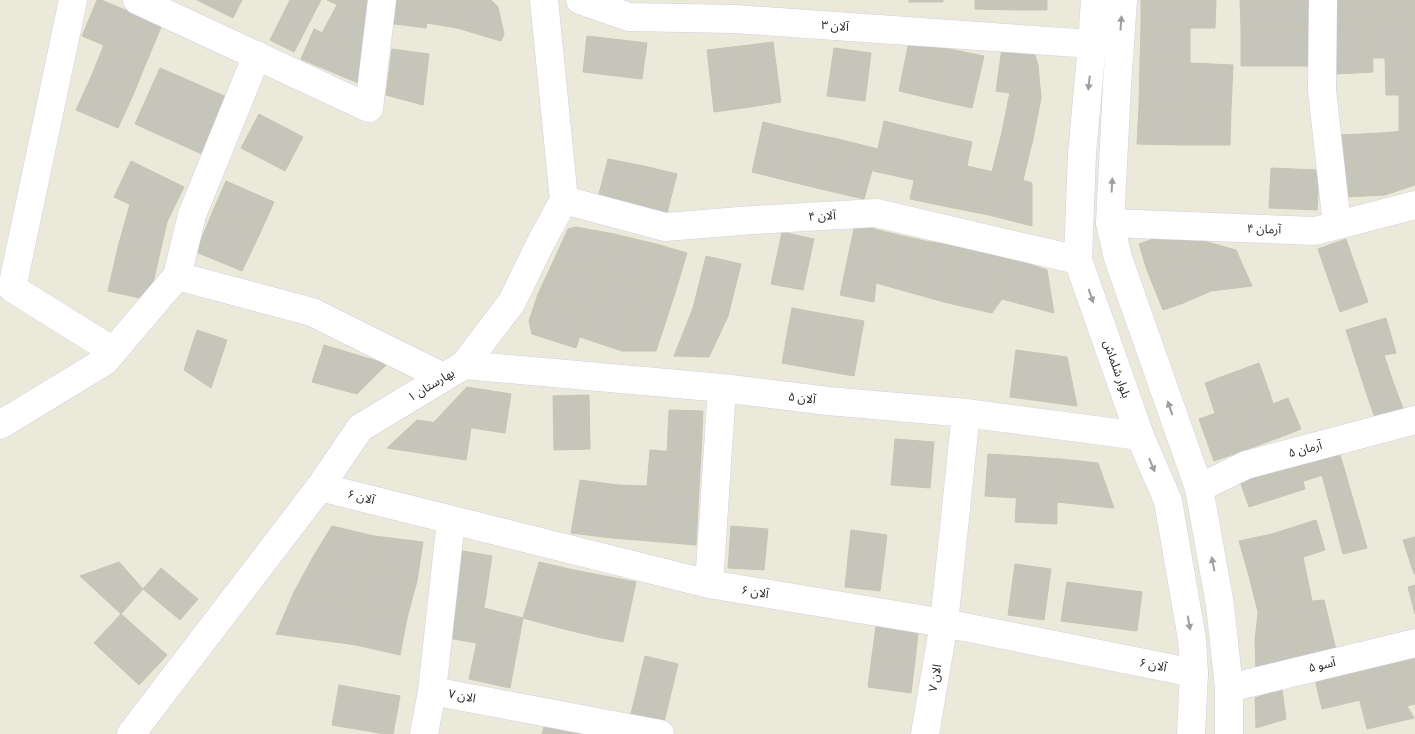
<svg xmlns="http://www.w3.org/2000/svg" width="1415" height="734" viewBox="0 0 1415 734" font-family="'Archivo Narrow','Noto Sans Arabic',sans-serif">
  <rect width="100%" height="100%" fill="#ebe9da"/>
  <!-- building -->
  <path fill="#c6c5ba" stroke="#c6c5b4" d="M97 0H101L162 25 146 63 82 36Z
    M197 0H242L233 18Z
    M290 0H321L294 52 270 40Z
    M327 0H371L370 20Z
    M390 0H430L426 28 387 23Z
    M430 0H461L457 28 427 23Z
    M461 0H491L498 7 504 34 501 41 457 28Z
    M909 0H943V2H909Z
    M975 0H1018V10L975 9Z
    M1018 0H1047V10H1018Z
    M1141 0H1216L1215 28H1190L1141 27Z
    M1240 0H1310V28H1241Z
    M1334 0H1391V23L1334 24Z
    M1391 0H1415V23H1391Z
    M337 5 370 20 367 54 322 33Z
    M1372 23 1373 72 1336 74 1334 24Z
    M1372 23H1415V58H1372Z
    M1141 27 1190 28V63L1140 61Z
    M1241 28H1310V66H1241Z
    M314 29 367 54 363 85 301 59Z
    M587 36 647 43 642 79 583 72Z
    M909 41 944 48 932 99 899 91Z
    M773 42 781 102 750 107 741 46Z
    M104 45 146 63 133 95 91 77Z
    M741 46 750 107 714 112 707 50Z
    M834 48 871 53 865 101 827 96Z
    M944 48 984 56 972 108 932 99Z
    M1002 48 1034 52 1038 65 1041 98 996 91Z
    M392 49 429 54 423 105 386 95Z
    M1385 58H1415V95H1386Z
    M1140 61 1190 63 1188 106 1139 105Z
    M1190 63 1233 65 1231 109 1188 106Z
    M160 68 229 98 204 155 135 124Z
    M91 77 133 95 118 128 76 110Z
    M1010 92 1041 98 1033 139 1002 132Z
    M1399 95H1415V131H1399Z
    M1139 105 1188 106 1186 145 1137 144Z
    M1188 106 1231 109 1230 145H1186Z
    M259 114 303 137 285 171 241 148Z
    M884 121 925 131 914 180 873 171Z
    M763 122 800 131 788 181 752 172Z
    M800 131 838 139 825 190 788 181Z
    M925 131 972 142 958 209 910 199Z
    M1404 131H1415V185L1385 195 1381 133Z
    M1002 132 1033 139 1023 180 992 172Z
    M1381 133 1385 195 1345 197 1341 135Z
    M838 139 878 149 864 199 825 190Z
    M608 159 644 166 634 205 599 194Z
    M131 161 184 187 167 222 114 197Z
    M644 166 677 174 667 213 634 205Z
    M967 166 998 173 989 215 958 209Z
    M1271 168 1319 170 1317 210 1269 208Z
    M998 173 1032 183V226L989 215Z
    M226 181 274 202 261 231 213 211Z
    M130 204 167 222 159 257 118 247Z
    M213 211 261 231 242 271 196 252Z
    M855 224 890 233 876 283 874 302 840 295Z
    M576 227 614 234 602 272 553 262 568 229Z
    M782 232 814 239 803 290 771 284Z
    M890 233 925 241 912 293 876 283Z
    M614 234 656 244 645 287 602 272Z
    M1156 238 1164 263 1147 270 1139 244Z
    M1156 238 1197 239V259L1164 263Z
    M1197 239 1236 250 1252 286 1211 291 1197 259Z
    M1346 239 1368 302 1340 312 1318 249Z
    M925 241 956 246 944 302 912 293Z
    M656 244 687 253 674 296 645 287Z
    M956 246 1011 258 1002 299 992 313 944 302Z
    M118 247 159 257 149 300 108 291Z
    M706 256 741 264 728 316 693 308Z
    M1011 258 1047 270 1054 313 1002 299Z
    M1197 259 1211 291 1181 304 1164 263Z
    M553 262 602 272 588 310 538 294Z
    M1164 263 1181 304 1163 310 1147 270Z
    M602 272 645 287 622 351 580 337Z
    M645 287 674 296 656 351H622Z
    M538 294 588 310 576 348 532 334 529 321Z
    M693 308 728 316 709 357 674 356Z
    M792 308 830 315 820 370 782 363Z
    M830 315 864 321 854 376 820 370Z
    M1386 318 1396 353 1384 355 1357 364 1346 330Z
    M197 330 227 340 211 388 184 370Z
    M324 345 387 364 357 394 312 382Z
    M1016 350 1067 357 1077 406 1010 397Z
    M1384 355 1393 382 1366 392 1357 364Z
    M1259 363 1270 394 1215 413 1205 383Z
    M1393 382 1404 411 1376 421 1366 392Z
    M467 387 511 394 505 433 434 422Z
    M1270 394 1273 404 1286 435 1248 449 1233 407Z
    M589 395 590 449 554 450 553 396Z
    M1288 398 1301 429 1286 435 1273 404Z
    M1233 407 1248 449 1214 461 1199 419Z
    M669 410 703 411 701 454 667 452Z
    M417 420 471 428 466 460 387 448Z
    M895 439 934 442 930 488 891 485Z
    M650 450 701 454 699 489 647 486Z
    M1339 452 1344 468 1304 481 1299 464Z
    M988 454 1019 456 1017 498 985 496Z
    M1019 456 1061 459 1057 502V524L1015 522Z
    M1061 459 1098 463 1114 508 1057 502Z
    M1299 464 1305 489 1249 507 1240 481Z
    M1344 468 1367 548 1343 554 1322 475Z
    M580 480 618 485 612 538 571 533Z
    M618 485 647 486 653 487 649 541 612 538Z
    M653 487 699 489 696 545 649 541Z
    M1316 520 1325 550 1281 564 1272 534Z
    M332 526 374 536 368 569 313 557Z
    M731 526 768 529 764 570 728 568Z
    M851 530 887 535 880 591 845 587Z
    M1272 534 1281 564 1249 576 1239 541Z
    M374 536 423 542 417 581 368 569Z
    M1415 537V574H1414L1403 540Z
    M457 550 492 556 484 608 449 602Z
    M313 557 368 569 359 605 294 592Z
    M1303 557 1312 601 1291 603 1281 564Z
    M119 562 143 589 121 614 80 576Z
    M539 562 574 570 560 628 523 618Z
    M1015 564 1051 569 1044 620 1008 615Z
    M1281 564 1291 603 1258 612 1249 576Z
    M161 568 198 599 180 620 143 589Z
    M368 569 417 581 407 618 359 605Z
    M574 570 610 577 597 637 560 628Z
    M610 577 636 582 623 642 597 637Z
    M1067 582 1142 592 1137 631 1061 621Z
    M1415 585V614L1408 587Z
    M294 592 359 605 356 645 276 634Z
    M1324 600 1336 650 1305 657 1291 603Z
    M449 602 484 608 477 643 442 637Z
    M1291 603 1298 629 1255 641 1258 612Z
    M359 605 407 618 400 655 356 645Z
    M484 608 523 618 510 688 469 679Z
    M121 614 167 655 139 685 94 643Z
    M876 626 918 632 915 661 872 656Z
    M1298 629 1305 657 1256 671 1255 641Z
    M1415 655V704L1407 706 1396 659Z
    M645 656 678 664 664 722 631 714Z
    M872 656 915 661 911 693 868 687Z
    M1396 659 1407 706 1414 718 1367 729 1352 670Z
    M1352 670 1360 700 1322 709 1315 679Z
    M339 685 400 696 393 734H385L332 725Z
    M1282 689 1286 719 1256 728 1255 698Z
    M544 727 579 734H542Z"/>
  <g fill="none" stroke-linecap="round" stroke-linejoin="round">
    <defs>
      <path id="minor" d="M73 0 12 288 113 351
        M137 0 369 108 382 0
        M580 0 629 17 735 19 1092 44
        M1323 0 1322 90 1337 225
        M257 55 192 215 177 276 312 312 443 377
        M564 200 665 227 753 220 876 213 1078 260
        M1110 223 1315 231 1415 205
        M464 365 722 388 828 401 966 413 1140 436
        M0 425 105 361 177 276
        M320 487 709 584 944 623 1194 673
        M1199 488 1246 465 1415 420
        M451 520 432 691 660 734
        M709 584 722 388
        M1229 688 1415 643
        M131 734 320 487 360 428 464 365 512 302 539 246 564 200 544 0
        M424 734 432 691
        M925 734 944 623 966 413"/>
      <path id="secondary" d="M1095 0 1092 44 1082 154 1078 260 1140 436 1168 501 1192 639 1194 673 1191 734
        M1123 0 1117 85 1110 223 1118 258 1199 488 1220 605 1229 688V734"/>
    </defs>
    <!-- minor casing -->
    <use href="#minor" stroke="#d1cfe1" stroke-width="29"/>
    <!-- secondary casing -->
    <use href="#secondary" stroke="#d1cfe1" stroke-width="29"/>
    <!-- minor -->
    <use href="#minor" stroke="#fff" stroke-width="28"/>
    <!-- secondary -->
    <use href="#secondary" stroke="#fff" stroke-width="28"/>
  </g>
  <!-- one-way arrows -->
  <defs><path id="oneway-solid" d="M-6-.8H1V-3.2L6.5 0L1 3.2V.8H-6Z" transform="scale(1.25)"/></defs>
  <g fill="#9e9e9e">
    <use href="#oneway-solid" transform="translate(1121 23) rotate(-86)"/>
    <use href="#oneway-solid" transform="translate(1089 83) rotate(96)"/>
    <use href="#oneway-solid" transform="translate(1112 185) rotate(-87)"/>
    <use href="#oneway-solid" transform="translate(1091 296) rotate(71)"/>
    <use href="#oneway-solid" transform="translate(1170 408) rotate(-109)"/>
    <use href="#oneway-solid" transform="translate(1152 465) rotate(67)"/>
    <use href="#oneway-solid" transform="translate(1213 564) rotate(-101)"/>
    <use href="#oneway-solid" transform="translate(1189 623) rotate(80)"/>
  </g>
  <g text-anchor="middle" stroke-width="4" stroke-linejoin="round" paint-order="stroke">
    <!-- street labels -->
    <g font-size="12" fill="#282828" stroke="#fff">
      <text transform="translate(835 26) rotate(4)" y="4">آلان ۳</text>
      <text transform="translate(822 216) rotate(-3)" y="4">آلان ۴</text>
      <text transform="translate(1264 229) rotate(2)" y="4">آرمان ۴</text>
      <text transform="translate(1117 369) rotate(71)" y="4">بلوار شلماش</text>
      <text transform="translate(431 385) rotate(-31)" y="4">بهارستان ۱</text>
      <text transform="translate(802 398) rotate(7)" y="4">آلان ۵</text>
      <text transform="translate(1305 449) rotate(-15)" y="4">آرمان ۵</text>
      <text transform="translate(361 497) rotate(14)" y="4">آلان ۶</text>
      <text transform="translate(755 592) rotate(9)" y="4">آلان ۶</text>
      <text transform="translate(1153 665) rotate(11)" y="4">آلان ۶</text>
      <text transform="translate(1322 665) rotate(-13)" y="4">آسو ۵</text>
      <text transform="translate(935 678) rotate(-80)" y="4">الان ۷</text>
      <text transform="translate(462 696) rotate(11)" y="4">الان ۷</text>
    </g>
  </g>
</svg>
